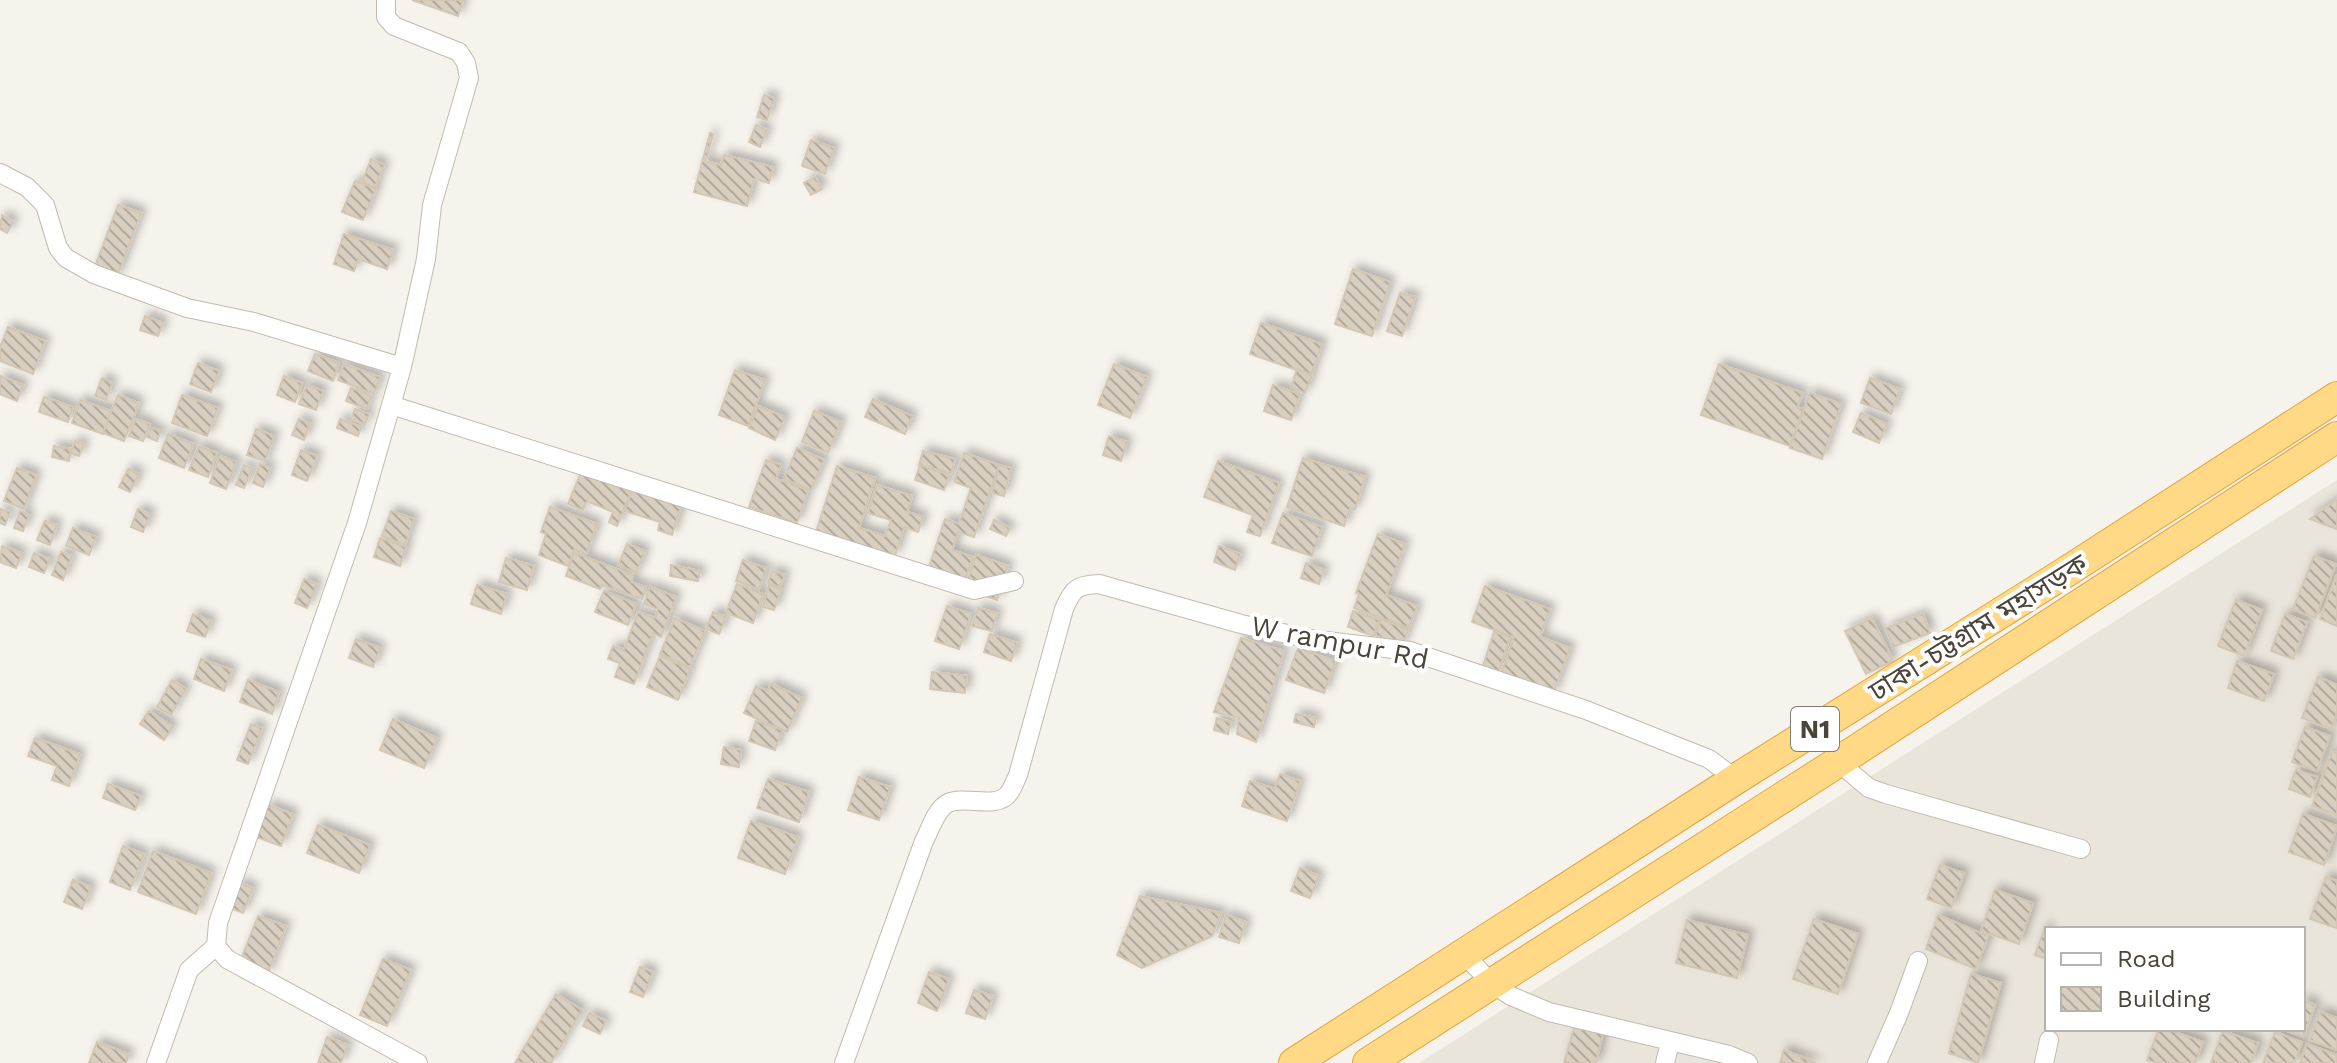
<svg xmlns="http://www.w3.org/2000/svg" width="2337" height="1063" viewBox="0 0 2337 1063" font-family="'Work Sans','Noto Sans Bengali',sans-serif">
  <defs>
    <pattern id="building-back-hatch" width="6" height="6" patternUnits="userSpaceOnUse" patternTransform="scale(2)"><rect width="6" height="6" fill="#d8cfc1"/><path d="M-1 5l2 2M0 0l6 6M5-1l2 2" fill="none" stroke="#b1aa9e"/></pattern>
    <filter id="shadow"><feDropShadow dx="5" dy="-5" stdDeviation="4" flood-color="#0004"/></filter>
  </defs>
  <rect width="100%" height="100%" fill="#f6f3ec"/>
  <!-- residential -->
  <path fill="#eae5da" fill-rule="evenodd" d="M2337 480V1063H1419ZM2047 929H2303V1029H2047Z"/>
  <!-- building -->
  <path fill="url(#building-back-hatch)" stroke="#d3c7b4" stroke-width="2" filter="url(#shadow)" d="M412 0H463L458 16Z
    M764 95 774 98 767 120 757 117Z
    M756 125 767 130 760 147 749 142Z
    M710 133 713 134 706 161 721 165 724 155 773 167 769 183 754 179 747 206 694 192Z
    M811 140 834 148 825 174 802 166Z
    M371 159 384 165 375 187 362 182Z
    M815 177 822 189 811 195 804 183Z
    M355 181 376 189 363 220 342 212Z
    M118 205 141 213 117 277 94 269Z
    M2 215 13 222 7 233 0 229Z
    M344 234 393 250 387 269 358 259 354 271 334 264Z
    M1353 269 1390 282 1372 336 1335 324Z
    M1400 293 1415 297 1402 336 1387 331Z
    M145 316 163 323 158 336 140 330Z
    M1261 323 1322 344 1311 375 1250 354Z
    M8 327 45 341 33 374 0 361V347Z
    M315 354 339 363 333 381 308 371Z
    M198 363 219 371 211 392 190 384Z
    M344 364 380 377 374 394 338 380Z
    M1114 364 1147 377 1130 418 1098 405Z
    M1719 364 1803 393 1797 407 1803 409 1790 446 1701 415Z
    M1297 369 1312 375 1305 393 1291 387Z
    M735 370 765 380 748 426 719 415Z
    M0 376 23 385 17 401 0 394Z
    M284 376 302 383 295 402 277 395Z
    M102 378 112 383 106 400 95 396Z
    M1870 378 1900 389 1891 414 1861 403Z
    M307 385 323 391 316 410 299 404Z
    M1273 385 1300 394 1291 420 1264 411Z
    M351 388 371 396 367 409 346 401Z
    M1810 393 1841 404 1822 459 1790 448Z
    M118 395 139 403 124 441 103 433Z
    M182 395 218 408 207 436 172 423Z
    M44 397 73 407 68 422 39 412Z
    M873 399 912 416 905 434 865 417Z
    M80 400 111 411 103 434 72 423Z
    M758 406 785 417 775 440 749 428Z
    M355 409 369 414 365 424 351 419Z
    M814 411 841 422 828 453 802 442Z
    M1861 413 1887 424 1879 443 1853 432Z
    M136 419 150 424 143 441 129 436Z
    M299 419 310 423 304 440 292 435Z
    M340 419 361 427 358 436 337 428Z
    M151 428 161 431 157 441 147 437Z
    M256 429 274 436 265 461 247 455Z
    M168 434 193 444 184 468 159 458Z
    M1109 436 1127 442 1121 461 1103 455Z
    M75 441 84 444 79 456 71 453Z
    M54 446 71 449 69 461 52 457Z
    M199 446 217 453 208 477 189 470Z
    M797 448 824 460 811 490 784 479Z
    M301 450 317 456 307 481 292 475Z
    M923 451 955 459 951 473 919 465Z
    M964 453 999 465 974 537 958 532 952 550 973 557 964 583 928 570 945 519 959 524 971 488 954 482Z
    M220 456 236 462 226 489 210 483Z
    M1303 458 1365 477 1355 509 1350 508 1344 526 1287 507Z
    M766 460 781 465 776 479 808 490 797 523 749 507Z
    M1218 461 1279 483 1260 536 1247 532 1253 515 1204 497Z
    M260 464 270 468 263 487 253 483Z
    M244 465 252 468 244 488 236 485Z
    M920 465 949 475 944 490 915 480Z
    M999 465 1011 468 1004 496 992 493Z
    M837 466 875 478 859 528 885 536 891 520 868 513 877 485 912 496 907 512 923 517 918 532 904 527 895 556 816 532Z
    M17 468 36 475 24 509 4 501Z
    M128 469 139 474 130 492 119 487Z
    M582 470 632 490 617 526 609 522 613 512 587 501 583 510 568 504Z
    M633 487 682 503 672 535 658 530 660 522 625 511Z
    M2337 500V529L2310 519Z
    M550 507 597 524 586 554 574 550 568 566 539 555 546 534 541 532Z
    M0 509 10 512 5 525 0 523Z
    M138 509 150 514 143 532 131 527Z
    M20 511 29 515 23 531 14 528Z
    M391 511 414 519 405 545 382 536Z
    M1283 513 1322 527 1312 556 1272 543Z
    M994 520 1010 528 1006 536 990 529Z
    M45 521 57 525 50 545 37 540Z
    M73 528 96 537 89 555 66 546Z
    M1378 534 1405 544 1386 595 1417 606 1409 628 1354 608 1359 594 1356 593Z
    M380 538 406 547 400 566 374 557Z
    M627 544 645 551 636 573 618 565Z
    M2 546 22 553 16 568 0 562Z
    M1219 546 1240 554 1235 570 1214 562Z
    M61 552 72 556 63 580 52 575Z
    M34 553 50 559 44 573 29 567Z
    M574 553 633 575 631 582 646 587 642 599 602 585 600 589 566 576Z
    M976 555 1008 566 997 600 965 589Z
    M2314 556 2336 564 2315 618 2293 609Z
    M506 558 534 566 527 590 499 582Z
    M743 560 766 568 759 589 736 581Z
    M1306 563 1324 570 1319 584 1301 578Z
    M671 565 700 571 698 581 670 576Z
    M772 571 785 575 780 587 768 583Z
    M2337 575V626L2320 619Z
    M304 579 317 584 307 608 295 603Z
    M737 584 763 594 753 623 726 613Z
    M477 585 507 594 501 614 471 604Z
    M769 585 781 589 774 610 763 607Z
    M1485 586 1550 609 1540 637 1570 648 1553 694 1501 675 1514 637 1472 622Z
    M650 587 676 597 661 637 653 633 634 684 615 677 620 663 608 659 613 646 624 650 638 612 655 618 658 609 644 604Z
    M604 591 636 604 628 625 595 612Z
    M2236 600 2262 610 2244 656 2218 646Z
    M947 606 971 614 959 649 935 641Z
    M978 608 997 613 992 631 972 626Z
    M1353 611 1379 620 1373 636 1348 627Z
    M713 612 726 617 719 634 706 629Z
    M193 614 211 621 205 637 187 631Z
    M1923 614 1930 633 1893 647 1886 628Z
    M2285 614 2307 622 2293 659 2271 651Z
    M675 618 705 631 690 667 660 654Z
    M1872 618 1893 661 1866 674 1845 631Z
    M1381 619 1408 630 1402 646 1375 635Z
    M1494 632 1510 637 1497 677 1481 672Z
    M990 634 1017 643 1011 661 984 652Z
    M1241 638 1284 651 1256 742 1237 734 1239 718 1214 712Z
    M356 639 380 648 373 667 349 658Z
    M1298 648 1335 661 1324 693 1286 680Z
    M660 656 690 669 678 700 647 687Z
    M201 659 232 670 224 691 194 679Z
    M2237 661 2274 674 2264 701 2228 688Z
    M932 672 967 676 965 693 930 689Z
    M2318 677 2337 685V713L2331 729 2302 718Z
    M172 680 186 689 171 715 157 707Z
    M248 680 279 692 272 714 240 702Z
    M771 684 802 698 787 732 744 713 756 686 768 691Z
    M149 711 173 727 164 740 140 724Z
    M1296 714 1316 718 1314 727 1294 722Z
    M1217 718 1231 722 1228 734 1214 730Z
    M393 719 437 738 424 768 380 750Z
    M756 721 782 730 775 750 749 741Z
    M251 724 262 728 248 764 237 760Z
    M2305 727 2330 736 2317 771 2292 762Z
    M35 738 80 754 69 786 52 780 57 766 28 756Z
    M724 747 741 750 739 767 721 764Z
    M2332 752 2337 753V815L2312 806Z
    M2296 770 2317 777 2310 797 2289 789Z
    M1280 774 1300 781 1287 821 1242 806 1250 781 1275 789Z
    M859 777 890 787 879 820 848 810Z
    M768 779 809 792 799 822 757 808Z
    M108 784 141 796 135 810 103 798Z
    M268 805 293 814 281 846 256 837Z
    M2303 814 2337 826 2324 865 2289 852Z
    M751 821 798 837 785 874 738 858Z
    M318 825 370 845 359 873 307 853Z
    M123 846 144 854 130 890 110 882Z
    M153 851 211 873 196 914 138 892Z
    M1940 865 1964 873 1951 908 1927 899Z
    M1300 868 1319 876 1310 898 1291 891Z
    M2326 877 2337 881V928L2310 919Z
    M73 880 91 887 82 909 64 902Z
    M239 883 253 888 243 913 230 908Z
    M1995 890 2033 903 2019 944 1981 931Z
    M1140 896 1221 913 1212 936 1142 968 1117 955Z
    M1226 915 1246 922 1239 943 1219 937Z
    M1938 915 1988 936 1976 969 1926 949Z
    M258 916 286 926 268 973 240 962Z
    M1814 919 1858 934 1838 994 1793 979Z
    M1687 920 1748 935 1737 978 1676 963Z
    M2045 927 2049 929H2047V959L2035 955Z
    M383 959 411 970 387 1026 360 1015Z
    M640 967 653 972 643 997 630 992Z
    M929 972 949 979 937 1011 918 1003Z
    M1971 974 2001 983 1978 1063 1949 1053Z
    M974 990 993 996 985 1019 966 1013Z
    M556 994 582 1010 551 1063H515Z
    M2303 1000 2315 1005 2303 1037 2282 1029H2303Z
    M2320 1012 2337 1018V1050L2310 1040Z
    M589 1013 606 1021 600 1034 583 1026Z
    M1574 1028 1603 1032 1596 1063H1564Z
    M2159 1029H2167L2203 1042 2195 1063H2157L2147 1060Z
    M2223 1031 2258 1043 2251 1063H2211Z
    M2275 1032 2302 1042 2294 1063H2263Z
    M327 1037 348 1045 341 1063H318Z
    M97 1042 129 1054 126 1063H89Z
    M2307 1044 2337 1055V1063H2300Z
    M1784 1050 1816 1063H1780Z"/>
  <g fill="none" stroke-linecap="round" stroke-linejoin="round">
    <defs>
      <path id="minor" d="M0 173 27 187 45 205 58 248 66 258 94 274 187 308 254 322 402 367
        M391 405 974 590 1014 581
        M1838 762 1869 788 1886 794 2081 849
        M216 946 227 959 418 1063
        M1465 955 1491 983 1511 996 1549 1012 1729 1055 1748 1063
        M156 1063 189 970 216 946 218 923 357 523 402 367 426 259 432 205 469 78 466 63 459 52 394 26 386 17V0
        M844 1063 924 841C930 830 936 809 948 803 966 795 997 810 1009 793 1013 788 1015 781 1018 775L1064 609C1073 588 1077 585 1099 584L1241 624 1310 639 1410 651 1586 710 1709 759 1736 779
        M1665 1063 1670 1042
        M1877 1063 1899 1013 1918 961
        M2044 1063 2049 1040"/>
      <path id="trunk" d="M1294 1063 1736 779 2066 572 2337 397
        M1368 1063 1838 762 2337 437"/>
    </defs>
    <!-- minor casing -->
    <use href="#minor" stroke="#c2bbae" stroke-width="20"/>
    <!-- trunk casing -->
    <use href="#trunk" stroke="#e0a43c" stroke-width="32"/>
    <!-- minor -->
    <use href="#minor" stroke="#fff" stroke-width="18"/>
    <!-- trunk -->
    <use href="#trunk" stroke="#ffd985" stroke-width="30"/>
  </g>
  <g text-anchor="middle" stroke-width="8" stroke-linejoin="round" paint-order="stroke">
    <!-- shield labels -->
    <rect fill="#fff" stroke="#817c74" stroke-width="2" x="1791" y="707" width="48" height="44" rx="6"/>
    <g font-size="26" font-weight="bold" fill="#4b4439">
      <text x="1815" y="738">N1</text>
    </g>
    <!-- street labels -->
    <g font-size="28" fill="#4b4439" stroke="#fff">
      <text transform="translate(1978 627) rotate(-32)" y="10">ঢাকা-চট্টগ্রাম মহাসড়ক</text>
      <text transform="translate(1340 642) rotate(11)" y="10">W rampur Rd</text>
    </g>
  </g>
  <!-- legend -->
  <rect x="2045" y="927" width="260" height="104" fill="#ffffff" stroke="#b7b4b0" stroke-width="2"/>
  <rect x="2061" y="953" width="40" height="12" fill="#ffffff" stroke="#b7b4b0" stroke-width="2"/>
  <text x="2117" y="967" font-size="24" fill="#4b4439">Road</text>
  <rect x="2061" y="987" width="40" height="24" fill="url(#building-back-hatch)" stroke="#b7b4b0" stroke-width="2"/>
  <text x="2117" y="1007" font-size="24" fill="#4b4439">Building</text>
</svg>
